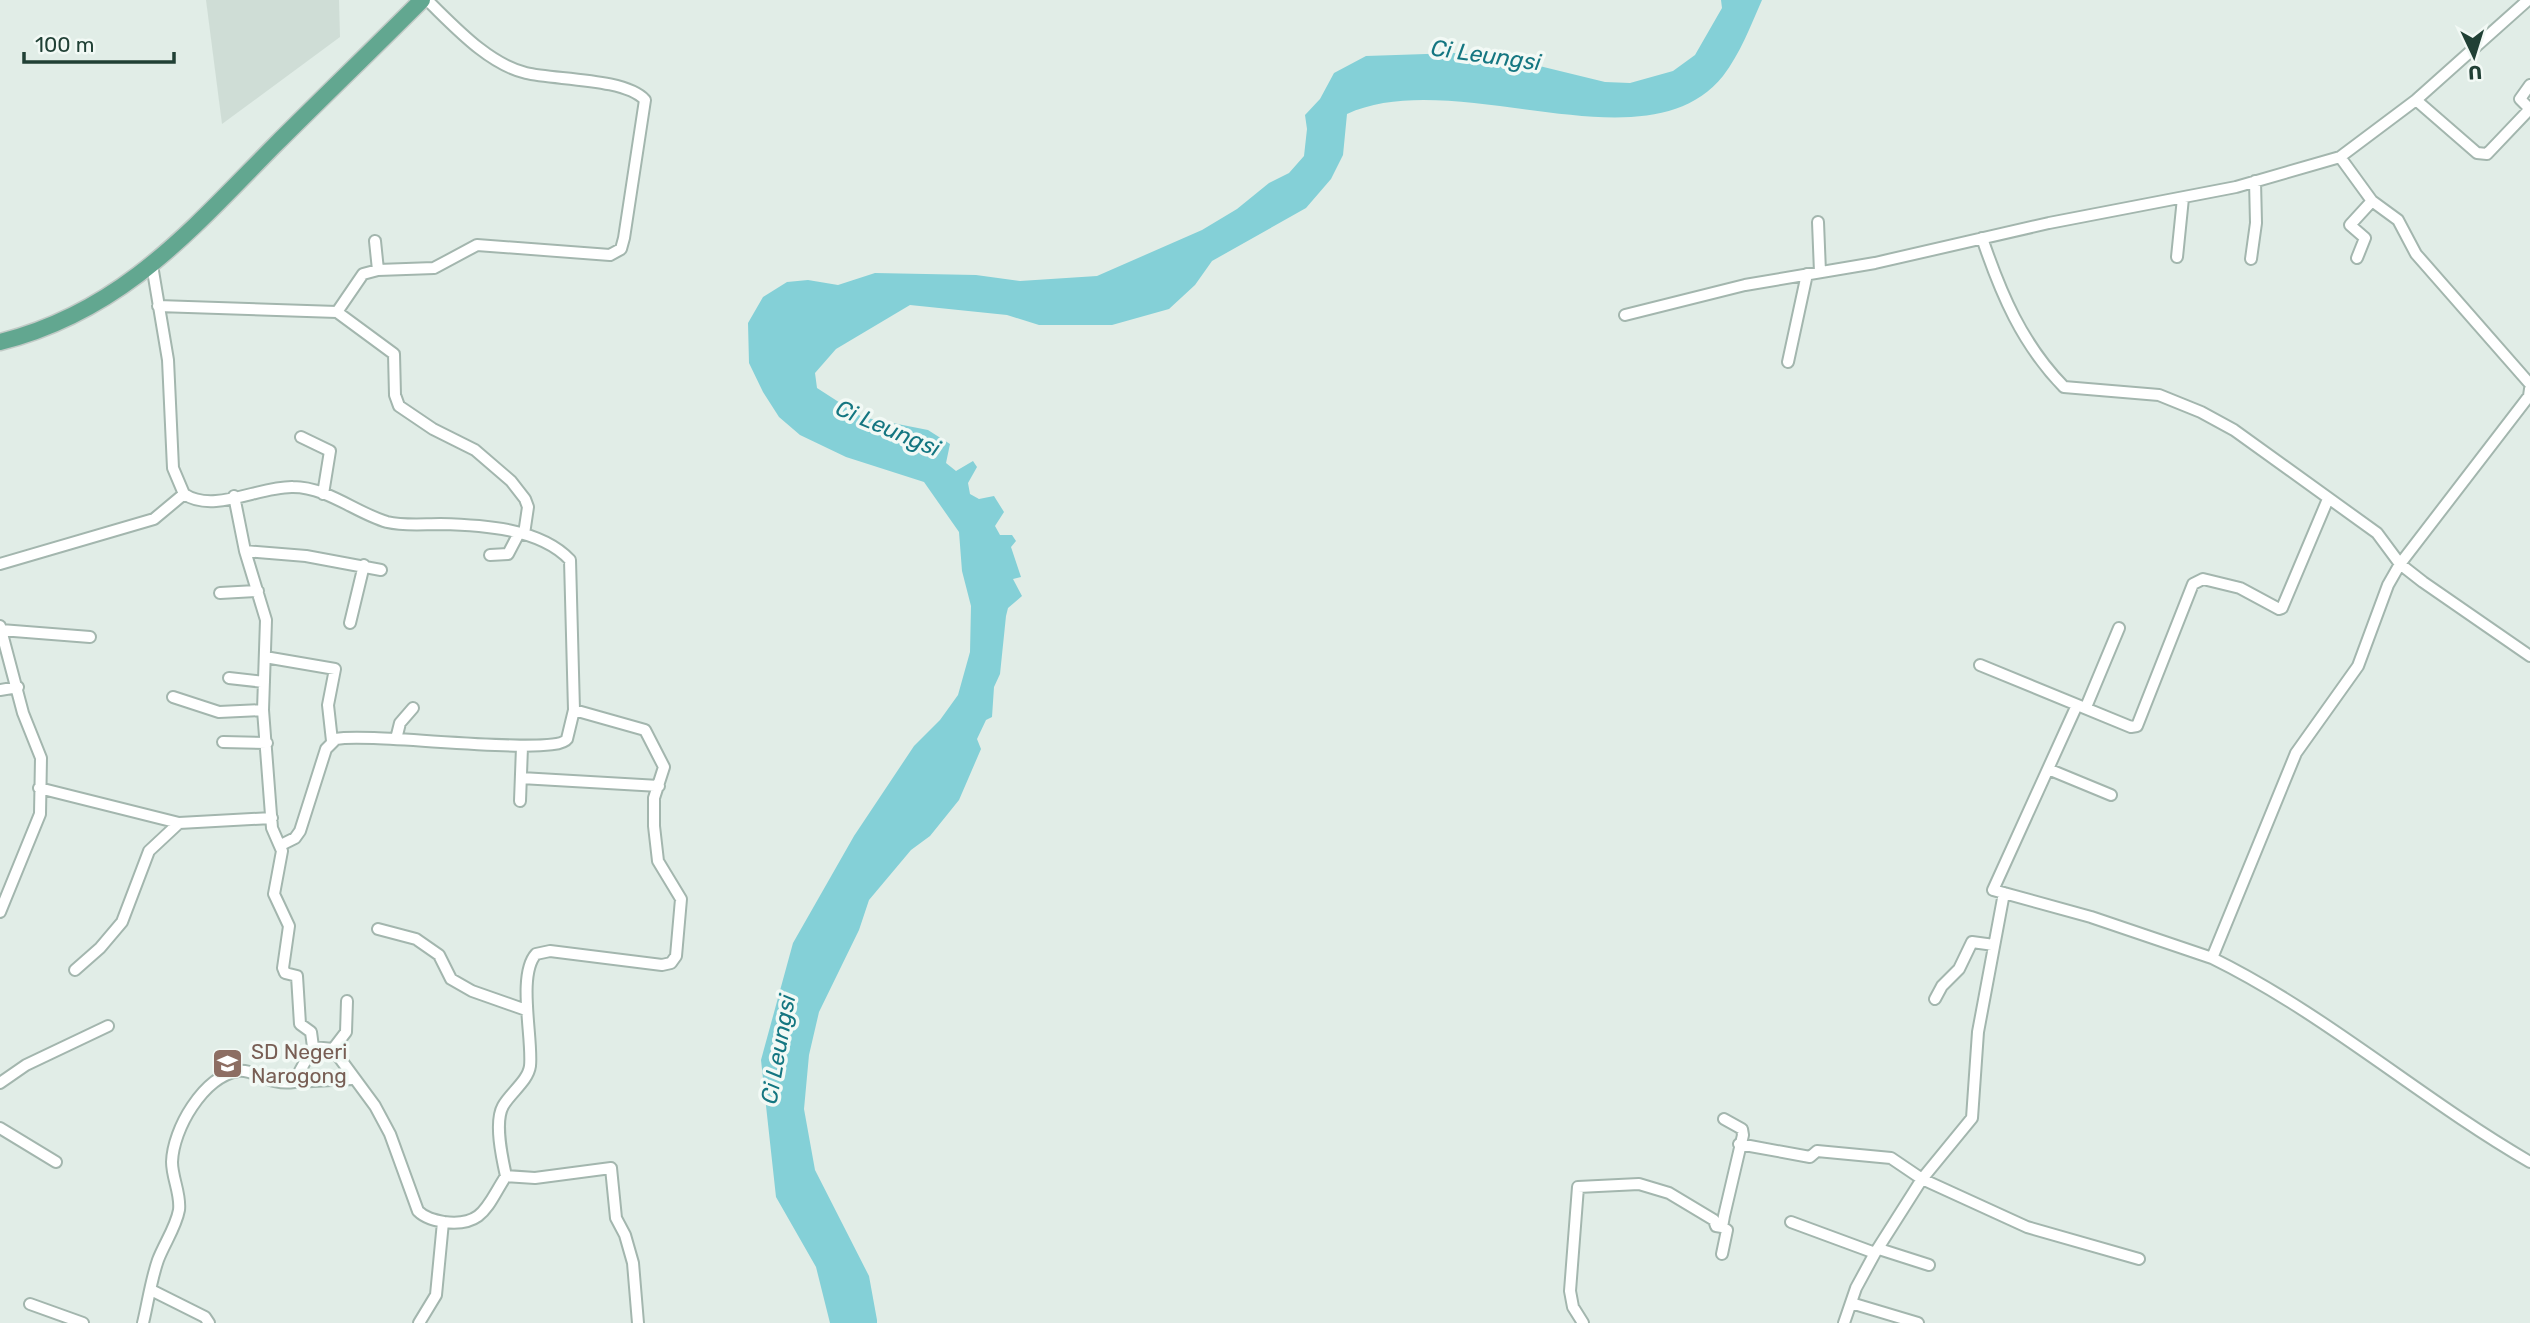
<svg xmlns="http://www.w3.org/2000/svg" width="2530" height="1323" viewBox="0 0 2530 1323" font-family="Rubik,sans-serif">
  <rect width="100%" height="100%" fill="#e1ede7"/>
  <!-- built -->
  <path fill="#cfddd6" d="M206 0H339L340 37 222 124Z"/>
  <!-- water -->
  <path fill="#84d0d7" d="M1721 0H1762C1751 25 1740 54 1723 76 1646 172 1456 64 1347 114L1343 155 1331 179 1306 208 1212 261 1195 285 1169 309 1112 325H1039L1007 315 910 305 836 349 815 373 817 388 862 417 928 430 950 444 946 463 956 471 973 461 977 467 968 483 970 494 979 499 994 496 1004 512 995 526 1000 535H1012L1016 541 1011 547 1021 577 1013 579 1022 596 1008 608 1006 616 1000 674 994 687 992 717 986 720 977 739 981 749 959 800 930 836 911 850 869 900 859 930 819 1012 809 1055 804 1109 815 1170 869 1276 877 1320V1323H830L816 1267 776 1197 761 1060 793 943 854 836 914 746 940 720 958 695 970 652 971 606 962 571 959 532 924 482 846 457 800 435 779 417 763 392 749 363 748 323 763 297 787 282 808 280 838 285 875 273 976 275 1020 281 1097 276 1202 230 1237 209 1269 183 1289 173 1304 156 1307 129 1305 115 1320 99 1334 73 1366 56 1456 53 1507 58 1605 82 1630 83 1673 71 1695 55 1722 8Z"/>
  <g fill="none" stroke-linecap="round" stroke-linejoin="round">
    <defs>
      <path id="minor" d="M2416 100 2477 153 2487 154 2527 112 2528 107 2520 99 2530 85
        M2340 157 2372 201 2398 220 2416 254 2530 384
        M1818 222 1820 272
        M1982 238C2001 294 2022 344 2064 387L2159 395 2201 412 2234 430 2377 533 2400 564 2423 582 2530 656
        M375 241 378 270
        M2177 257 2183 198
        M2357 258 2365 238 2350 225 2372 201
        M2251 259 2256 223 2255 181
        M152 265 168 360 173 468 184 494C214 514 259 486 293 487 327 487 356 513 387 522 404 526 423 524 440 524 482 525 540 528 570 560L574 710 645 730 664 767 654 798V826L658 861 681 899 676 956 671 963 662 965 550 951 536 954C517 975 533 1039 530 1066 528 1081 510 1093 503 1106 494 1122 502 1158 506 1176L535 1178 611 1168 616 1218 625 1235 633 1263 638 1323
        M158 306 337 312 394 354 395 395 399 406 433 429 475 450 511 481 525 499 528 507 524 534
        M337 312 363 274 378 270 434 268 477 245 610 255 621 249 624 238 645 100C625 78 555 80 526 73 488 64 454 26 427 0
        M1625 315 1745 285 1875 263 2049 223 2236 187 2340 157 2416 100 2528 0
        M1788 362 1807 274
        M2530 389 2529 396 2400 564 2388 585 2358 666 2296 753 2212 958C2326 1014 2421 1099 2530 1162
        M301 437 330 451 323 494
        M234 496 245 551 266 620 263 710 272 828 282 851 274 894 289 926 283 968 285 973 297 976 300 1024 311 1032 313 1047
        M245 551 306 556 381 570
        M490 555 508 554 519 533
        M0 564 154 519 184 494
        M220 593 258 591
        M350 623 364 565
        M0 626 23 713 41 758 40 814 0 912
        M1 630 90 637
        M265 657 335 669 328 705 332 741
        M1980 665 2131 727 2137 726 2193 584 2203 579 2240 588 2279 609 2282 608 2328 499
        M229 678 264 682
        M0 690 18 687
        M173 697 219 712 263 710
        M2077 705 1993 890 2091 917 2212 958
        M2086 707 2119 628
        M396 739 400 723 413 708
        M223 742 267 743
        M2048 769 2111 795
        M521 778 659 786
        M39 788 179 823
        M520 801 522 747
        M281 845 295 838 300 831 326 749 336 739C371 732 555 757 567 739L574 710
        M378 929 416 939 439 955 451 979 472 991 526 1010
        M75 970 100 948 122 922 149 851 179 823 272 818
        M1935 999 1942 986 1959 969 1972 942 1994 945
        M333 1049 346 1032 347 1001
        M294 1082 352 1079
        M0 1083 26 1065 108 1026
        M0 1128 56 1162
        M1739 1144 1810 1157 1817 1151 1891 1158 1922 1179 2027 1227 2139 1259
        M1791 1222 1875 1253
        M1879 1249 1929 1265
        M1722 1254 1727 1230 1722 1227 1724 1216 1743 1135 1742 1129 1724 1119
        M151 1290 205 1317 209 1323
        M1851 1303 1918 1323
        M30 1304 83 1323
        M143 1323C148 1302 151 1280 158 1260 164 1244 176 1227 179 1210 181 1194 172 1178 172 1162 173 1129 203 1077 238 1071 253 1068 269 1086 294 1082L313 1047 333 1049 375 1106 390 1134 418 1211C425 1218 434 1220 444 1222 484 1227 487 1205 506 1176
        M419 1323 436 1295 443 1222
        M1583 1323 1573 1307 1570 1291 1578 1187 1639 1184 1669 1193 1714 1220 1716 1226 1722 1227
        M1844 1323 1856 1288 1875 1253 1922 1179 1972 1118 1978 1032 2004 893"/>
      <path id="primary" d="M0 342C121 312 190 231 274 146 323 97 373 49 422 0"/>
    </defs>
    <!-- minor casing -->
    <use href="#minor" stroke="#a3b6ae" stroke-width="14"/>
    <!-- primary casing -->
    <use href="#primary" stroke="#c1cac6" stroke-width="19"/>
    <!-- minor -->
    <use href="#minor" stroke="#fff" stroke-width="10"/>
    <!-- primary -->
    <use href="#primary" stroke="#62a790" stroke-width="16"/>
  </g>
  <!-- icons -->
  <defs>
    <symbol id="school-square" viewBox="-11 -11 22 22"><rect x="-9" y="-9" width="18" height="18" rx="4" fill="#8d6e63" stroke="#f2f9f5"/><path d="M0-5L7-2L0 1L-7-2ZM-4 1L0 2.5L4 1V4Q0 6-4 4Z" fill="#fff"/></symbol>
  </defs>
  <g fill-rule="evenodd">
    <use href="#school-square" x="210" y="1046" width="35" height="35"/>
  </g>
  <g text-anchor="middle" stroke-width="7" stroke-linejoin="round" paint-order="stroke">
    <!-- education labels -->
    <g font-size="21" fill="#785e54" stroke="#f2f9f5" text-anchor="start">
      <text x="251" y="1059">SD Negeri<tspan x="251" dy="24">Narogong</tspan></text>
    </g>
    <!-- water labels -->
    <g font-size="23" font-style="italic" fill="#147681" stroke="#f2f9f5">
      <text transform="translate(1486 55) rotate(8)" y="8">Ci Leungsi</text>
      <text transform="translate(888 428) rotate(23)" y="8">Ci Leungsi</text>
      <text transform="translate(778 1049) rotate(-80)" y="8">Ci Leungsi</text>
    </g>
  </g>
  <!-- north arrow -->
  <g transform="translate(2474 56) rotate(176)" stroke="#f2f9f5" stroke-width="5" paint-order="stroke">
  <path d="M0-5L12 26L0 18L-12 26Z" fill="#204035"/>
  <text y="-10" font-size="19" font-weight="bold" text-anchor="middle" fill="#204035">U</text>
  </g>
  <!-- scale -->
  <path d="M24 52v10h150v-10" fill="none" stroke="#204035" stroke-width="3.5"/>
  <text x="35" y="52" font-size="21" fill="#204035" stroke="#f2f9f5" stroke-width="5" paint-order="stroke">100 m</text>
</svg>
